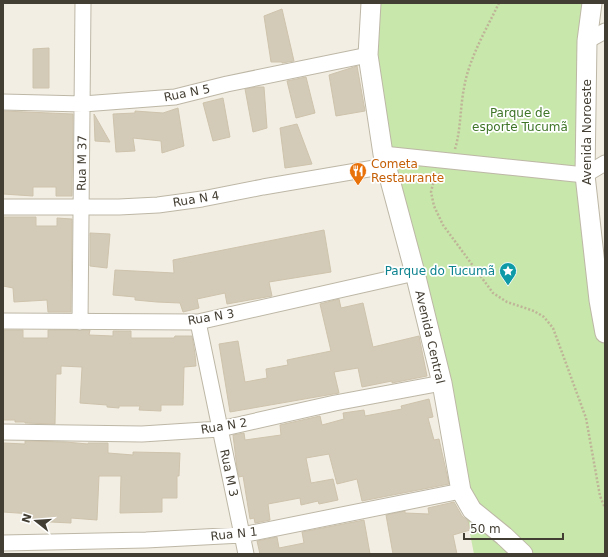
<svg xmlns="http://www.w3.org/2000/svg" width="608" height="557" viewBox="0 0 608 557" font-family="'DejaVu Sans',sans-serif">
  <rect width="100%" height="100%" fill="#f2eee3"/>
  <!-- green -->
  <path fill="#c7e7ab" d="M371 3H592L585 175 605 333V554H474L465 508 383 154Z"/>
  <!-- building -->
  <path fill="#d3cbb8" stroke="#cec3ac" d="M282 9 294 61 282 63V62H271L264 16Z
    M49 48V88H33V49Z
    M357 66 365 111 336 116 329 75Z
    M306 77 315 113 296 118 287 81Z
    M257 87H264L267 128 253 132 245 89Z
    M223 98 230 137 213 141 203 103Z
    M178 108 184 146 162 153 161 141 133 138 135 151 116 152 113 114 135 113V111L163 113Z
    M3 111 73 114 72 196H56V187H33V196L3 194Z
    M94 114 110 142 95 141Z
    M297 124 312 164 285 168 280 128Z
    M3 217H36V226H57V218L72 219 71 312H48L47 300 14 302 13 288 3 286Z
    M324 230 331 272 269 282 272 296 227 304 225 293 197 299 199 308 183 312 180 303 157 302 135 300V297L113 295 115 270 174 273 173 260Z
    M90 233 110 234 107 268 90 266Z
    M339 299 341 308 363 303 373 347 419 336 427 376 392 383V381L362 387 358 368 334 372 339 393 230 412 219 344 238 341 245 382 267 378 266 369 288 365 287 360 331 351 320 304Z
    M4 330H23V338H48V330H90L89 335 113 336V331H131V338H174L175 336H192L195 354 196 366 184 367 183 405H161V411L139 410 140 406H119V408L107 407V405L80 403 82 367 61 366V374H56L55 424 25 423V422H15V420H3Z
    M429 399 433 417 428 418 434 440 439 439 449 484 362 501 357 479 337 484 329 454 306 458 311 483 333 479 338 500 319 504 318 501 301 505 300 498 268 504 270 520 255 523 254 518 250 519 243 476 239 477 237 468 233 435 244 433 245 440 281 435 280 425 320 416 322 425 344 419 343 413 364 410 365 416 402 409 401 406Z
    M25 441 66 442 88 444V443H108V453L133 455V452L180 453 179 476H177V498H162V512L120 513 121 476H99L97 520 71 518V523L31 521 32 514 3 512V443L25 444Z
    M454 502 462 516 468 521 470 530 453 535 457 554H393L386 515 405 511V513L429 514 428 508Z
    M364 520 370 554H260L257 541 277 537 279 548 304 543 302 532Z"/>
  <g fill="none" stroke-linecap="round" stroke-linejoin="round">
    <defs>
      <path id="minor" d="M587 41 605 31
        M3 102 83 104 175 97 227 84 368 55
        M383 154 585 175 605 163
        M3 207H119L158 205 202 199 263 187 386 166
        M3 321 198 322 415 273
        M80 322C81 216 82 109 83 3
        M198 322 246 554
        M3 432 142 434 220 429 335 403 442 383
        M3 543 146 540 242 535 461 491"/>
      <path id="tertiary" d="M371 3 368 55 383 154 415 273 442 383 461 491 472 510 504 536 523 554
        M592 3 587 41 585 175 599 300 605 333"/>
    </defs>
    <!-- minor casing -->
    <use href="#minor" stroke="#bdb7a6" stroke-width="17"/>
    <!-- tertiary casing -->
    <use href="#tertiary" stroke="#bdb7a6" stroke-width="21"/>
    <!-- path -->
    <path stroke="#bfb497" stroke-width="2.5" stroke-dasharray="2 2" stroke-linecap="butt" d="M455 149C461 129 460 108 464 88 469 58 486 30 499 3
      M440 173 433 184 431 192 434 206 443 225 493 293 507 302 534 311 544 317 553 328 586 418 600 496 605 508"/>
    <!-- minor -->
    <use href="#minor" stroke="#fff" stroke-width="15"/>
    <!-- tertiary -->
    <use href="#tertiary" stroke="#fff" stroke-width="19"/>
  </g>
  <!-- icons -->
  <defs>
    <symbol id="restaurant-pin" viewBox="-11 -11 22 30"><path d="M0 17L-7.5 6A9.5 9.5 0 1 1 7.5 6Z" fill="#e8710a" stroke="#fff"/><path d="M-5-6h1v4h1v-4h1v4h1v-4h1v5L-1.5 .5V6h-2V.5L-5-1ZM5-6V6H3V1.5H1.5Q1.5-4 5-6Z" fill="#fff"/></symbol>
    <symbol id="sight-pin" viewBox="-11 -11 22 30"><path d="M0 17L-7.5 6A9.5 9.5 0 1 1 7.5 6Z" fill="#0f9aa8" stroke="#fff"/><path d="M0-6L1.8-2.2L6-1.7L2.9 1.2L3.7 5.4L0 3.3L-3.7 5.4L-2.9 1.2L-6-1.7L-1.8-2.2Z" fill="#fff"/></symbol>
  </defs>
  <g fill-rule="evenodd">
    <use href="#restaurant-pin" x="348" y="161" width="20" height="27"/>
    <use href="#sight-pin" x="498" y="261" width="20" height="27"/>
  </g>
  <g text-anchor="middle" stroke-width="3.5" stroke-linejoin="round" paint-order="stroke">
    <!-- street labels -->
    <g font-size="12" fill="#433e33" stroke="#fff">
      <text transform="translate(187 93) rotate(-11)" y="4">Rua N 5</text>
      <text transform="translate(587 132) rotate(-90)" y="4">Avenida Noroeste</text>
      <text transform="translate(82 163) rotate(-89)" y="4">Rua M 37</text>
      <text transform="translate(196 199) rotate(-9)" y="4">Rua N 4</text>
      <text transform="translate(211 317) rotate(-9)" y="4">Rua N 3</text>
      <text transform="translate(430 337) rotate(77)" y="4">Avenida Central</text>
      <text transform="translate(224 426) rotate(-9)" y="4">Rua N 2</text>
      <text transform="translate(229 473) rotate(78)" y="4">Rua M 3</text>
      <text transform="translate(234 534) rotate(-6)" y="4">Rua N 1</text>
    </g>
    <!-- park labels -->
    <g font-size="12" fill="#3e7527" stroke="#fff">
      <text x="520" y="117">Parque de<tspan x="520" dy="14">esporte Tucumã</tspan></text>
    </g>
    <!-- food labels -->
    <g font-size="12" fill="#c56008" stroke="#fff" text-anchor="start">
      <text x="371" y="168">Cometa<tspan x="371" dy="14">Restaurante</tspan></text>
    </g>
    <!-- culture labels -->
    <g font-size="12" fill="#0d838f" stroke="#fff" text-anchor="end">
      <text x="495" y="275">Parque do Tucumã</text>
    </g>
  </g>
  <!-- border -->
  <rect width="608" height="557" fill="none" stroke="#433e33" stroke-width="8"/>
  <!-- north arrow -->
  <g transform="translate(36 521) rotate(287)" stroke="#ffffff" stroke-width="3" paint-order="stroke">
  <path d="M0-3L7 15L0 10L-7 15Z" fill="#433e33"/>
  <text y="-6" font-size="11" font-weight="bold" text-anchor="middle" fill="#433e33">N</text>
  </g>
  <!-- scale -->
  <path d="M464 533v6h99v-6" fill="none" stroke="#433e33" stroke-width="2"/>
  <text x="470" y="533" font-size="12" fill="#433e33" stroke="#ffffff" stroke-width="3" paint-order="stroke">50 m</text>
</svg>
